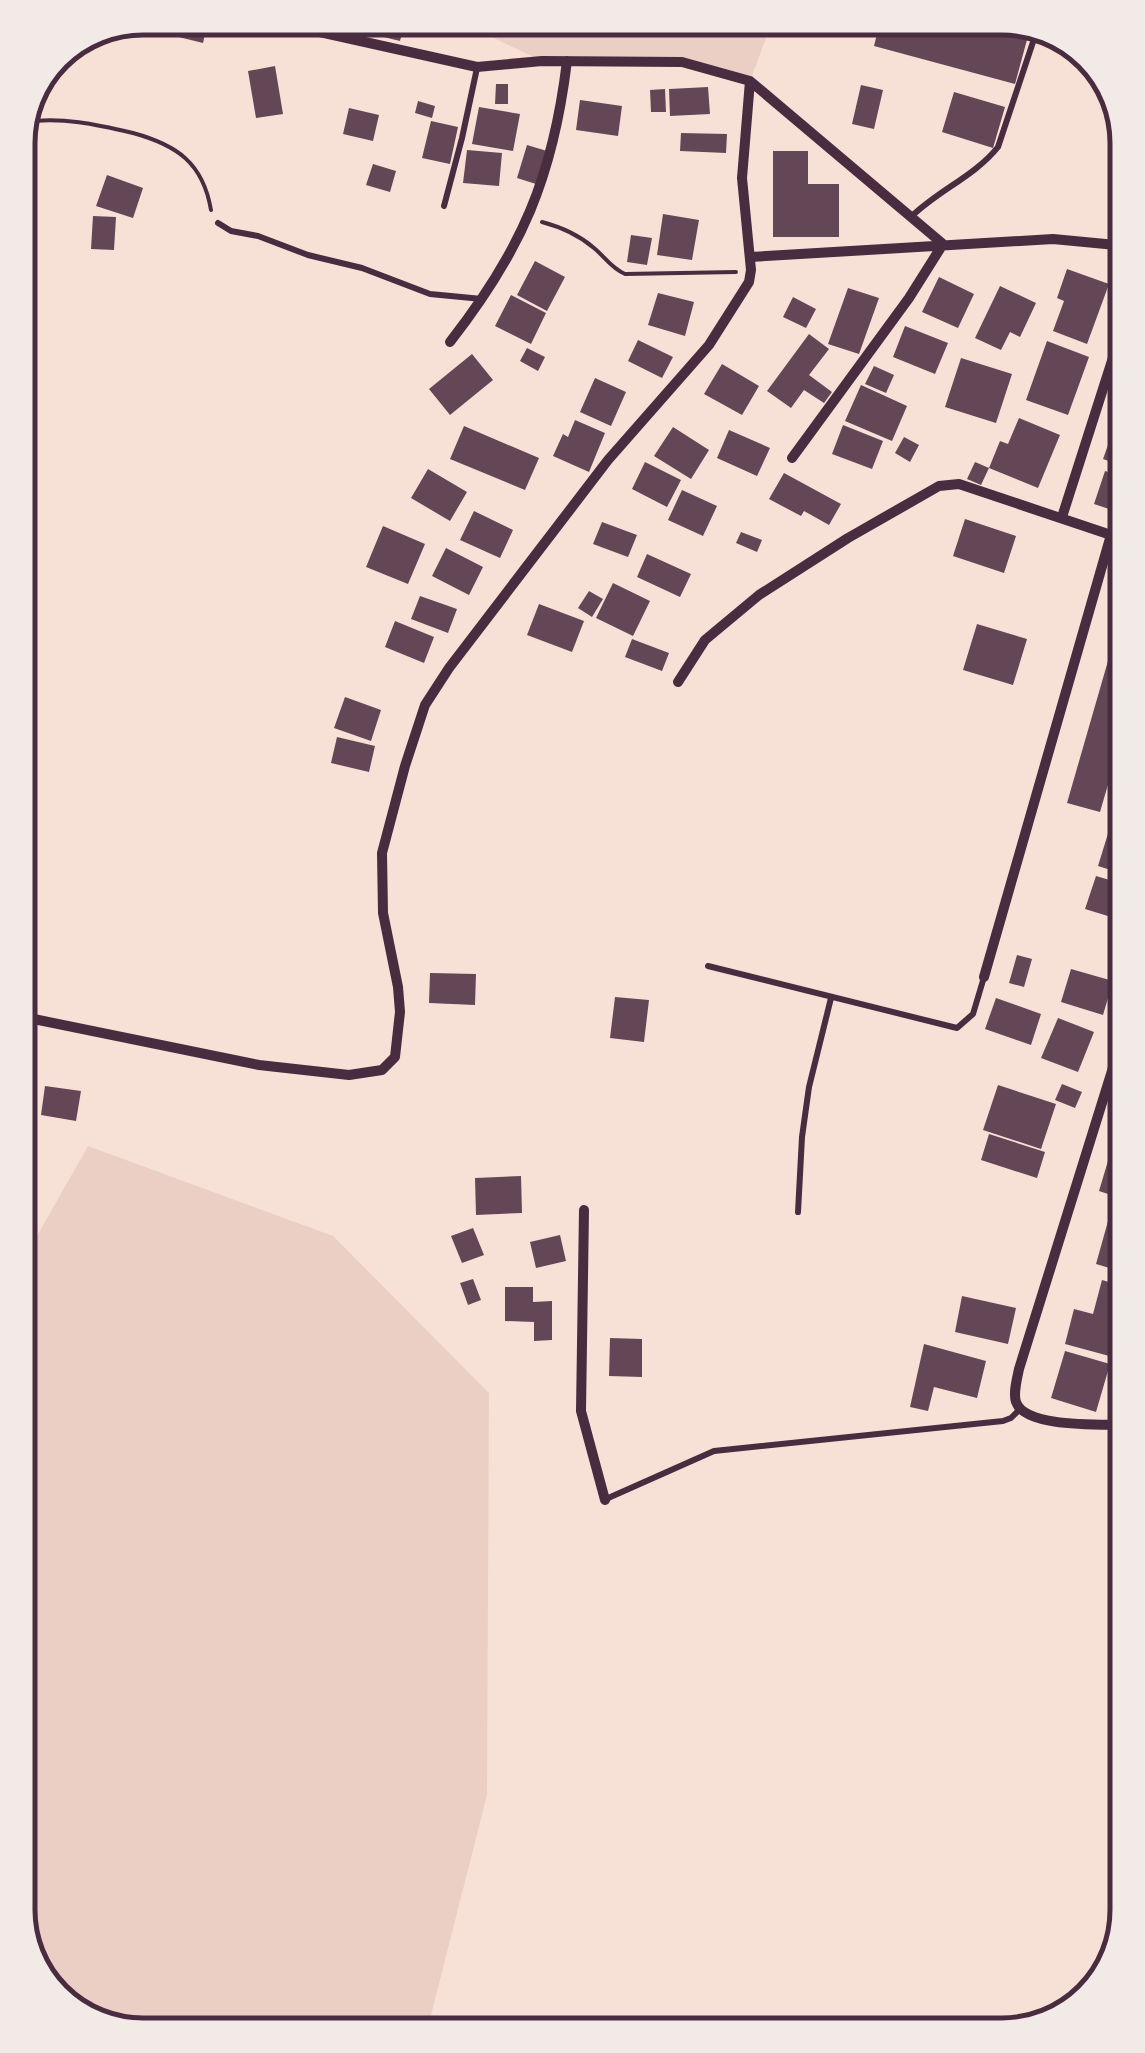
<svg xmlns="http://www.w3.org/2000/svg" width="1145" height="2053" viewBox="0 0 1145 2053" font-family="Helvetica,sans-serif">
  <rect width="100%" height="100%" fill="#f7e1d7"/>
  <!-- green -->
  <path fill="#ebcfc5" d="M452 18H763L766 38 750 81 682 62 542 61Z
    M88 1146 333 1236 489 1393 487 1795 427 2031 135 2035 74 2015 30 1965 25 1257Z"/>
  <!-- building -->
  <path fill="#644757" d="M153 18H198L208 20 203 43 150 30Z
    M300 18H335L330 30Z
    M358 18H406L400 41 355 30Z
    M881 18H907L976 36 981 18H1011L1031 25 1015 84 874 46Z
    M275 66 283 114 256 118 248 71Z
    M496 84H508V104H495Z
    M861 85 883 90 874 129 852 124Z
    M708 87 710 114 670 116 669 89Z
    M665 89 666 112H651L650 90Z
    M954 92 1005 107 993 148 942 132Z
    M580 100 622 106 618 136 576 130Z
    M418 101 435 106 432 118 415 113Z
    M479 107 520 114 513 151 472 144Z
    M349 108 379 115 373 141 343 134Z
    M431 121 458 127 450 164 422 158Z
    M681 133 727 134 726 153 680 151Z
    M527 145 547 151 536 184 517 178Z
    M467 150 502 153 499 186 463 183Z
    M773 151H808V184H839V237H773Z
    M373 164 396 171 390 192 366 185Z
    M107 175 143 188 133 218 96 206Z
    M663 214 699 220 692 260 657 255Z
    M93 216 116 217 114 250 91 249Z
    M631 235 652 238 647 265 627 262Z
    M535 261 565 277 547 311 517 295Z
    M1067 269 1109 284 1087 344 1053 331 1064 301 1057 298Z
    M939 277 974 294 958 328 922 312Z
    M1000 286 1036 303 1020 337 1010 332 1001 350 975 338Z
    M848 288 879 298 859 354 828 344Z
    M658 293 694 302 685 336 648 325Z
    M511 295 546 313 531 344 495 326Z
    M793 297 816 309 806 328 783 317Z
    M905 326 948 343 935 374 893 357Z
    M809 334 829 349 809 375 832 392 824 403 804 390 791 408 767 391Z
    M638 340 673 357 662 378 628 361Z
    M1047 341 1089 357 1068 415 1026 400Z
    M527 348 545 357 538 371 520 361Z
    M472 354 493 380 450 415 429 389Z
    M961 358 1012 374 996 423 945 407Z
    M722 364 759 386 742 415 704 394Z
    M874 366 894 375 886 393 865 384Z
    M595 378 626 392 611 426 580 412Z
    M861 385 907 406 892 441 845 421Z
    M1019 418 1060 435 1038 488 989 468 1000 441 1008 444Z
    M575 420 605 433 589 472 553 456 563 434 568 437Z
    M843 425 883 441 872 469 832 454Z
    M464 426 539 458 525 490 450 459Z
    M673 427 709 450 691 479 654 456Z
    M729 430 770 448 757 476 717 458Z
    M1113 431 1117 432V464L1103 459Z
    M904 437 919 445 910 462 895 453Z
    M645 462 681 480 667 507 632 489Z
    M975 462 989 468 981 485 967 479Z
    M428 469 467 492 450 521 411 498Z
    M1105 471 1118 475V512L1094 504Z
    M784 473 841 504 829 525 804 511 801 516 769 499Z
    M682 490 717 506 703 536 668 520Z
    M474 511 513 530 500 558 460 540Z
    M965 519 1016 536 1004 573 953 556Z
    M602 522 637 535 628 557 593 544Z
    M383 526 425 544 408 584 366 567Z
    M741 532 762 540 757 552 736 543Z
    M446 548 483 567 469 595 432 576Z
    M647 554 691 574 680 597 637 577Z
    M613 583 650 601 633 636 596 618Z
    M589 591 603 599 592 617 578 608Z
    M420 596 457 609 448 633 411 619Z
    M539 604 584 621 572 652 527 635Z
    M395 621 434 637 424 663 385 647Z
    M977 624 1027 639 1013 685 963 670Z
    M632 639 669 653 662 671 625 657Z
    M1112 647 1119 649V747L1100 812 1067 803Z
    M345 697 381 710 371 741 334 728Z
    M337 737 375 746 369 772 331 763Z
    M1110 827 1120 830V873L1098 866Z
    M1096 876 1120 883 1121 920 1085 909Z
    M1017 955 1032 959 1024 987 1009 983Z
    M1071 969 1113 981 1103 1015 1061 1002Z
    M430 973 476 974 475 1005 429 1003Z
    M615 997 649 1000 644 1042 610 1038Z
    M996 998 1041 1014 1031 1045 985 1029Z
    M1058 1018 1094 1032 1078 1072 1041 1058Z
    M1062 1084 1082 1092 1075 1108 1055 1100Z
    M998 1085 1056 1104 1041 1149 983 1130Z
    M45 1086 81 1091 76 1121 41 1115Z
    M989 1134 1045 1152 1037 1178 981 1160Z
    M1116 1134 1122 1136 1123 1199 1099 1191Z
    M521 1176 522 1213 476 1215 475 1178Z
    M1110 1214 1123 1218V1272L1096 1264Z
    M473 1228 484 1255 462 1263 451 1236Z
    M560 1235 566 1261 536 1268 530 1242Z
    M473 1279 481 1300 468 1305 460 1283Z
    M1102 1280 1123 1286 1124 1360 1065 1344 1074 1309 1093 1314Z
    M505 1287H533V1302L552 1301V1340L534 1341V1322L505 1321Z
    M962 1296 1016 1308 1008 1344 955 1332Z
    M610 1338 642 1339V1377L609 1376Z
    M924 1344 986 1361 977 1398 934 1387 928 1411 910 1407Z
    M1065 1351 1110 1364 1096 1412 1051 1398Z"/>
  <g fill="none" stroke-linecap="round" stroke-linejoin="round">
    <!-- path -->
    <path stroke="#4a2c40" stroke-width="4" d="M24 122C63 117 95 124 133 133 177 145 203 163 211 210
      M542 222C561 227 579 235 594 248 605 257 611 268 625 274L736 272"/>
    <!-- service -->
    <path stroke="#4a2c40" stroke-width="6" d="M444 206 462 138 477 68
      M911 217C937 191 975 176 998 147L1038 27
      M218 223 231 231 258 236 308 255 362 268 430 294 482 299
      M708 966 957 1028 973 1014 984 977
      M798 1212 802 1137 809 1087 831 998
      M606 1499 714 1451 1003 1421 1011 1418 1020 1409"/>
    <!-- minor -->
    <path stroke="#4a2c40" stroke-width="10" d="M257 18 477 67 542 61 682 62 750 81 943 244 909 298 792 458
      M750 257 1053 239 1116 245
      M450 342C522 250 553 177 567 61
      M1062 517 1117 345
      M678 682 705 640 759 595 848 538 939 486 959 484 1111 535 1118 536
      M984 977 1111 535
      M24 1017 259 1065 349 1075 382 1070 395 1057 400 1012 398 987 383 913 382 853 405 766 425 705 449 668 608 460 709 345 749 282 751 270 742 178 750 81
      M1121 1042 1019 1369C1017 1379 1013 1393 1016 1402 1025 1428 1101 1424 1124 1425
      M584 1210 581 1411 605 1500"/>
  </g>
  <!-- crop -->
  <path d="M0 0H1145V2053H0ZM143 35H1002A108 108 0 0 1 1110 143V1910A108 108 0 0 1 1002 2018H143A108 108 0 0 1 35 1910V143A108 108 0 0 1 143 35Z" fill="#f1eae7" fill-rule="evenodd"/>
  <path fill="none" stroke="#4a2c40" stroke-width="5" d="M143 35H1002A108 108 0 0 1 1110 143V1910A108 108 0 0 1 1002 2018H143A108 108 0 0 1 35 1910V143A108 108 0 0 1 143 35Z"/>
</svg>
